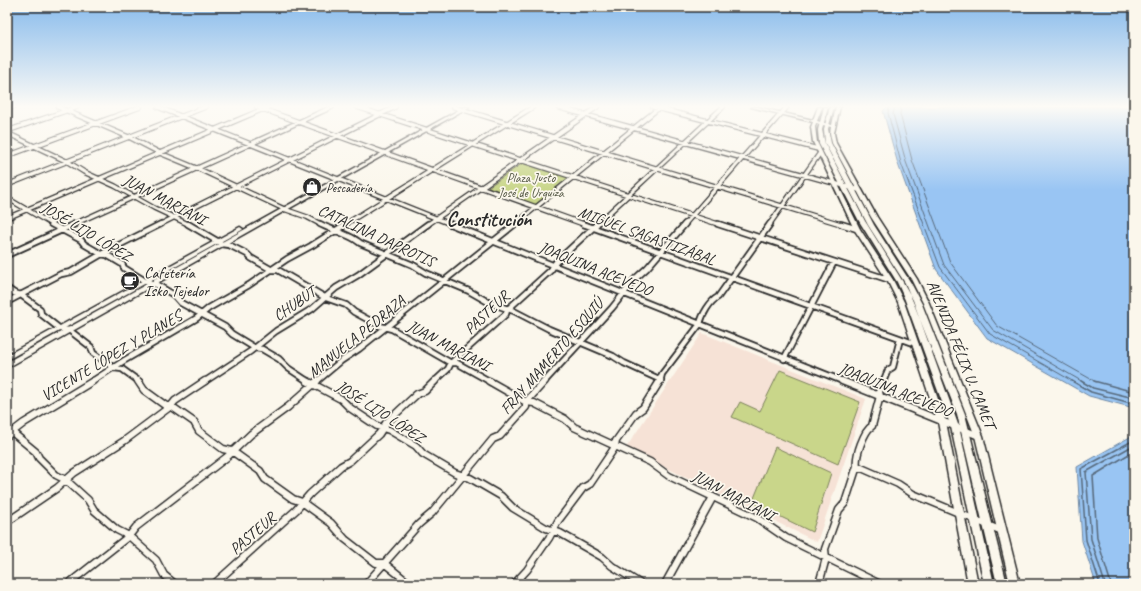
<svg xmlns="http://www.w3.org/2000/svg" width="1141" height="591" viewBox="0 0 1141 591" font-family="Caveat,sans-serif">
  <rect width="100%" height="100%" fill="#fbf7ec"/>
  <filter id="ink" filterUnits="userSpaceOnUse"><feTurbulence type="fractalNoise" baseFrequency=".025" numOctaves="2"/><feDisplacementMap in="SourceGraphic" scale="8" xChannelSelector="R" yChannelSelector="G"/><feConvolveMatrix kernelMatrix="1 2 1 2 8 2 1 2 1" color-interpolation-filters="sRGB"/></filter>
  <g filter="url(#ink)">
    <!-- built -->
    <path fill="#f6e2d6" d="M702 333 866 399 817 542 626 448Z"/>
    <!-- green -->
    <path fill="#c9d68a" stroke="#7a805a" d="M523 163 569 177 535 205 488 187Z
      M780 370 860 402 838 464 732 417 740 402 760 411Z
      M775 447 831 473 812 532 752 503Z"/>
    <!-- water -->
    <path fill="#99c5f3" stroke="#6d87a3" d="M887 107H973L976 108 980 107H1134V408L1089 396 987 338 936 269 898 164 883 111Z
      M1134 436V584H1096L1082 541 1077 467 1130 437Z"/>
    <g fill="none" stroke-linecap="round" stroke-linejoin="round">
      <!-- shore-far1 -->
      <path stroke="#57697b" stroke-width="1" d="M889 107 888 113 901 163 940 267 990 334 1074 382
        M895 107 893 114 906 162 944 265 993 330 1083 382
        M901 107 900 114 912 160 950 262 997 326 1096 382"/>
      <!-- shore -->
      <path stroke="#57697b" stroke-width="1.5" d="M1072 381 1091 392 1134 404
        M1081 381 1093 388 1134 398
        M1094 381 1134 392
        M1100 584 1086 540 1081 469 1134 440
        M1105 584 1091 539 1086 472 1134 445
        M1111 584 1097 538 1093 476 1134 451"/>
      <defs>
        <path id="minor-far2" d="M58 107 131 138 160 153 201 170 284 209 307 217 322 225
          M158 107 453 225
          M257 107 586 225
          M357 107 721 225
          M454 107 844 225
          M557 107 859 190
          M653 107 818 149
          M7 109 13 107
          M7 131 77 107
          M7 133 68 162 84 172 115 186 154 208 190 225
          M7 156 140 107
          M7 185 205 107
          M7 198 53 225
          M7 218 268 107
          M72 225 332 107
          M159 225 395 107
          M344 225 533 107
          M427 225 597 107
          M514 225 660 107
          M596 225 723 107
          M684 225 787 107
          M769 225 820 153"/>
        <path id="minor-far1" d="M51 224 81 240 84 244 101 254 107 255 122 264 124 268 145 281 157 285 174 295 181 303 225 327 232 334 255 348 262 349 279 359 288 368 309 382
          M188 224 222 244 229 245 247 254 251 258 272 270H278L326 298 346 305 354 312 380 326 392 329 451 363H457L491 382
          M320 224C331 230 352 235 360 243L413 265 426 273 469 291 490 303 514 311 549 329 613 356 624 363 661 380
          M450 224 845 382
          M583 224 916 344
          M718 224 890 280
          M841 224 857 229
          M7 255 75 224
          M7 288 14 293 21 295 40 309 41 314 60 329 69 330 91 347 93 353 114 368 122 369 140 382
          M7 302 61 274 71 272 107 251 161 224
          M784 359 834 262
          M91 382 125 360 197 318 209 308 249 285 287 259 311 246 346 224
          M204 382 251 351 276 331 312 309 336 288 358 275 428 224
          M316 382 341 361 359 349 515 224
          M434 382 448 369 451 363 506 314 507 310 551 270 556 262 597 224
          M544 382 612 308 636 278 647 268 685 224
          M660 382 662 374 700 324C702 315 710 301 718 297L770 224
          M883 382 888 370 893 367 900 339"/>
        <path id="minor" d="M138 381 144 390 166 406H171L194 422 199 431 223 449 232 451 260 471 265 479 293 499 302 502 331 523 345 539 376 563H384L410 584
          M307 381 341 399 350 408 377 426 389 430 416 446 423 454 455 473 470 478 501 496 513 508 546 528 560 533 602 557 612 566 641 584
          M489 381 526 402 534 403 565 419 574 427 650 462 669 476 757 518 786 538 880 584
          M842 381 979 436
          M7 428 36 452 39 458 56 475 66 480 88 500 94 510 117 530 129 536 156 560 164 575 175 584
          M7 436 24 423 93 381
          M857 466 898 484 913 494 1002 531
          M7 522 57 488 74 473 124 441 171 406 175 401 205 381
          M68 584 129 536 136 527 227 457 251 434 288 407 317 381
          M214 584 296 510 310 494 341 466 350 461 379 434 386 423 417 394 425 391 435 381
          M366 584 419 524 432 513 493 439 500 436 526 407V402L545 381
          M514 584 527 570 549 538 558 521 583 488 590 484 615 447 616 441 636 413 643 408 660 381
          M665 584 713 497
          M819 584 826 558 825 549 839 510 845 503 857 466C855 456 864 431 872 426L880 396 879 392 883 381"/>
        <path id="secondary" d="M464 107H469L7 368V362Z
          M751 107H758L813 120 818 107H822L817 121 832 125 836 107H840L834 133 836 143 877 217 917 279 929 303 983 436 1020 584H1010L975 436 923 303 911 279 871 217 832 143 830 133 831 127 816 123 815 127 817 142 860 229 893 280 904 302 946 422 978 584H968L938 422 898 302 887 280 854 229 813 142 811 127 813 122Z
          M240 227 243 229 242 230 7 360V355Z"/>
        <path id="primary" d="M824 107H828L822 130 825 144 865 221 903 282 913 300 959 427 994 584H984L951 427 905 300 897 282 859 221 819 144 818 130Z
          M830 107H834L828 129 831 143 874 225 911 283 922 304 965 414 1007 584H997L957 414 914 304 905 283 868 225 825 143 824 129Z"/>
      </defs>
      <!-- minor-far2 casing -->
      <use href="#minor-far2" stroke="#2b2b2b" stroke-width="6"/>
      <!-- minor-far1 casing -->
      <use href="#minor-far1" stroke="#2b2b2b" stroke-width="8"/>
      <!-- minor casing -->
      <use href="#minor" stroke="#2b2b2b" stroke-width="9"/>
      <!-- secondary casing -->
      <use href="#secondary" stroke="#2b2b2b" stroke-width="3"/>
      <!-- primary casing -->
      <use href="#primary" stroke="#2b2b2b" stroke-width="3"/>
      <!-- minor-far2 -->
      <use href="#minor-far2" stroke="#fbf7ec" stroke-width="3.5"/>
      <!-- minor-far1 -->
      <use href="#minor-far1" stroke="#fbf7ec" stroke-width="4.5"/>
      <!-- minor -->
      <use href="#minor" stroke="#fbf7ec" stroke-width="6"/>
      <!-- secondary -->
      <use href="#secondary" fill="#fbf7ec" fill-rule="evenodd"/>
      <!-- primary -->
      <use href="#primary" fill="#fbf7ec" fill-rule="evenodd"/>
    </g>
  </g>
  <!-- sky -->
  <linearGradient id="sky" x2="0" y2="1"><stop stop-color="#88bbec"/><stop offset="0.56" stop-color="#fdfbf6"/><stop offset="1" stop-color="#fdfbf6" stop-opacity="0"/></linearGradient>
  <rect width="1141" height="190" fill="url(#sky)"/>
  <!-- icons -->
  <defs>
    <symbol id="shop-disc" viewBox="-11 -11 22 22"><circle r="9.5" fill="#2b2b2b" stroke="#fbf7ec"/><path d="M-5-2.5h2.3a2.7 3.5 0 0 1 5.4 0H5L5.5 6h-11ZM-1.5-2.5h3a1.5 2.3 0 0 0-3 0Z" fill="#fff"/></symbol>
    <symbol id="cafe-disc" viewBox="-11 -11 22 22"><circle r="9.5" fill="#2b2b2b" stroke="#fbf7ec"/><path d="M-5.5-4.5H6V0H3Q3 3.5 0 3.5H-2.5Q-5.5 3.5-5.5 0ZM3-3.2v2h1.7v-2ZM-6 4.5H4V6H-6Z" fill="#fff"/></symbol>
  </defs>
  <g fill-rule="evenodd">
    <use href="#shop-disc" x="301" y="176" width="22" height="22"/>
    <use href="#cafe-disc" x="119" y="270" width="22" height="22"/>
  </g>
  <g text-anchor="middle" stroke-width="3.5" stroke-linejoin="round" paint-order="stroke">
    <!-- far-park labels -->
    <g font-size="13" fill="#525643" stroke="#fbf7ec">
      <text x="531" y="182">Plaza Justo<tspan x="531" dy="15">José de Urquiza</tspan></text>
    </g>
    <!-- far-poi labels -->
    <g font-size="13" fill="#2b2b2b" stroke="#fbf7ec" text-anchor="start">
      <text x="326" y="192">Pescadería</text>
    </g>
    <!-- street labels -->
    <g font-size="16" fill="#2b2b2b" stroke="#fbf7ec">
      <text transform="translate(165 199) rotate(28)" y="6">JUAN MARIANI</text>
      <text transform="translate(87 231) rotate(31)" y="6">JOSÉ LIJO LÓPEZ</text>
      <text transform="translate(377 235) rotate(25)" y="6">CATALINA DAPROTIS</text>
      <text transform="translate(647 235) rotate(20)" y="6">MIGUEL SAGASTIZÁBAL</text>
      <text transform="translate(596 268) rotate(22)" y="6">JOAQUINA ACEVEDO</text>
      <text transform="translate(294 303) rotate(-35)" y="6">CHUBUT</text>
      <text transform="translate(486 312) rotate(-43)" y="6">PASTEUR</text>
      <text transform="translate(356 336) rotate(-39)" y="6">MANUELA PEDRAZA</text>
      <text transform="translate(449 345) rotate(28)" y="6">JUAN MARIANI</text>
      <text transform="translate(962 354) rotate(68)" y="6">AVENIDA FÉLIX U. CAMET</text>
      <text transform="translate(111 355) rotate(-31)" y="6">VICENTE LÓPEZ Y PLANES</text>
      <text transform="translate(551 356) rotate(-49)" y="6">FRAY MAMERTO ESQUIÚ</text>
      <text transform="translate(896 389) rotate(22)" y="6">JOAQUINA ACEVEDO</text>
      <text transform="translate(381 411) rotate(33)" y="6">JOSÉ LIJO LÓPEZ</text>
      <text transform="translate(734 495) rotate(28)" y="6">JUAN MARIANI</text>
      <text transform="translate(252 533) rotate(-41)" y="6">PASTEUR</text>
    </g>
    <!-- poi labels -->
    <g font-size="16" fill="#2b2b2b" stroke="#fbf7ec" text-anchor="start">
      <text x="144" y="278">Cafetería<tspan x="144" dy="18">Isko Tejedor</tspan></text>
    </g>
    <!-- district labels -->
    <g font-size="20" font-weight="bold" fill="#2b2b2b" stroke="#fbf7ec">
      <text x="489" y="226">Constitución</text>
    </g>
  </g>
  <!-- margin -->
  <rect width="1141" height="591" fill="none" stroke="#fbf7ec" stroke-width="24"/>
  <rect x="12" y="12" width="1117" height="567" fill="none" stroke="#2b2b2b" stroke-width="1.5" filter="url(#ink)"/>
</svg>
